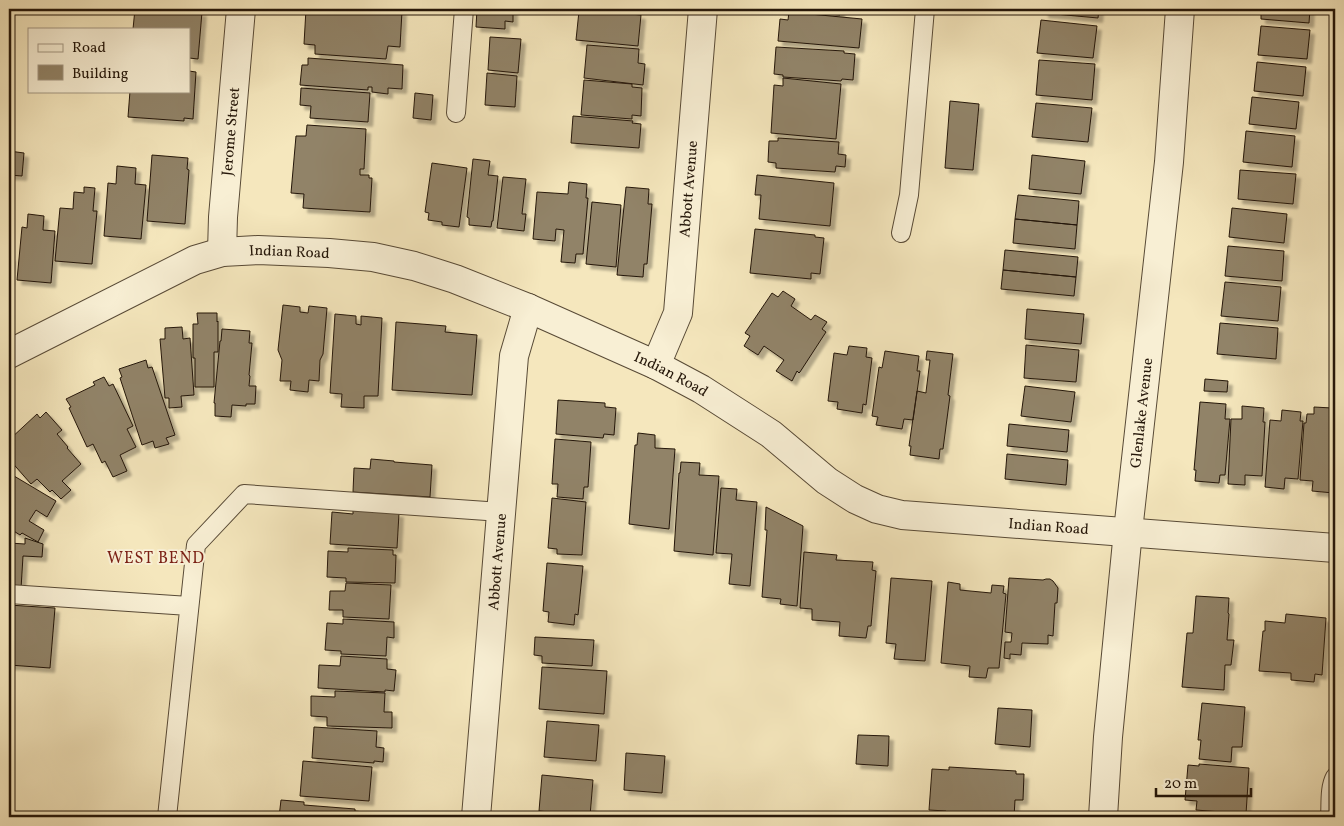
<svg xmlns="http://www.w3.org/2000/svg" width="1344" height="826" viewBox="0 0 1344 826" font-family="Vollkorn,serif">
  <defs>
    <filter id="shadow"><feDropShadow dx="4.5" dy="4.5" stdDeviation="1" flood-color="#0004"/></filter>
  </defs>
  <rect width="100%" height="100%" fill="#f5e7bd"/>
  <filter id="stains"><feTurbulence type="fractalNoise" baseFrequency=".004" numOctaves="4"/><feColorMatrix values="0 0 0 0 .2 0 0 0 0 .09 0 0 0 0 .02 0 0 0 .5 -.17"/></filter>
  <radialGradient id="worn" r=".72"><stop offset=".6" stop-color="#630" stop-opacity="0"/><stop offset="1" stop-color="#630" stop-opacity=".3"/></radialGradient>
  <!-- building -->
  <path fill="#918367" stroke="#241609" filter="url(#shadow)" d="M135 9H157L202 12 198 59 189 58V29H133Z
    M306 9H392V10L402 11 400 47 388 46 386 59 315 54V45L304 44Z
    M477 9H513V22L505 21V29L476 27Z
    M781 9H840V15L780 10Z
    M1044 9H1099L1098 18 1044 13Z
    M1261 9H1310L1309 23 1261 19Z
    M579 11 595 12 596 11 641 15 638 46 576 40Z
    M789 12 862 19 859 48 778 41 780 19 788 20Z
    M1041 20 1097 26 1093 58 1037 53Z
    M1261 26 1310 30 1307 59 1258 55Z
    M490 37 521 39 518 73 488 70Z
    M587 45 639 49 638 63 645 64 643 85 584 78Z
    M776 47 844 51V53L855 54 853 80 842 79 841 81 783 77V75L774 74Z
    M308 58 403 65 402 89 388 88V94L372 92V87H368V90L300 85 302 65H308Z
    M1039 60 1095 64 1092 100 1036 95Z
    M1257 62 1306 67 1303 96 1254 91Z
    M189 71 196 72 193 119 184 118V121L128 117 130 91H189Z
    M487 73 517 76 515 107 485 105Z
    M783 78 841 84 836 139 771 133 774 85 783 86Z
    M584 80 632 84V87L642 88 641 116 632 115V119L581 115Z
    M301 88 370 93 368 122 310 118 311 106 300 105Z
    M415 93 433 95 431 120 413 118Z
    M1252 97 1299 102 1296 129 1249 124Z
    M950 101 979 104 973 170 945 168Z
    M1036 103 1092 108 1088 142 1032 137Z
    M573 116 633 121 632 123 641 124 639 148 571 143Z
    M307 125 366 129 364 169H360V175H369V178H372L370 212 303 208 304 194 291 193 296 136H306Z
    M1246 131 1295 136 1292 167 1243 162Z
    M778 138 839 142 838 154 846 155 845 167 836 166 835 172 776 168V163L768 162 769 141H778Z
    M9 151 24 153 22 176 9 175Z
    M152 155 188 158 187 169 189 170 185 224 147 221Z
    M1032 155 1085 161 1081 194 1029 189Z
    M473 159 490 161 488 175 498 176 493 221H492L491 227 469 225V218L467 217Z
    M432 163 467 168 459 227 442 225V222L428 220 429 213 425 212Z
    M117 166 136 168 135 184 146 185 141 239 104 236 108 183 116 184Z
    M1240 170 1296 174 1293 204 1238 199Z
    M757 175 834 183 830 226 759 219 761 195H755Z
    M503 177 526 179 522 214H526L524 231 497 228Z
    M569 182 587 184 586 198H588L583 254H576L575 263 561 262 564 230 556 229 555 241 533 239 537 192 568 194Z
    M84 187 95 188 93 211H97L92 264 55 261 60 208 73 209 74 192 84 193Z
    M626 187 649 189 648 204H652L647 264H644L643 277 617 275Z
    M1018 195 1079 201 1077 225 1015 219Z
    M592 202 621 205 616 267 586 264Z
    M1232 208 1287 214 1284 243 1229 237Z
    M28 214 44 216 43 230 55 231 51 283 17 280 22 227 27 228Z
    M1015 219 1077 225 1075 249 1013 243Z
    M755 229 815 235V237L824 238 820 274 811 273V279L750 273Z
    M1228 246 1284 251 1282 281 1225 276Z
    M1005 250 1078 257 1076 277 1003 270Z
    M9 257H11L9 281Z
    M1003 270 1076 277 1074 296 1001 289Z
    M1225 282 1281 287 1278 321 1221 316Z
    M783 291 795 299 791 306 811 320 815 315 827 322 822 329 826 332 800 372 799 373 797 371 792 381 776 371 784 360 764 346 758 355 744 346 750 336 745 333 772 293 778 297Z
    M283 305 300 307V312L308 313 309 306 327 308 323 354 320 360 319 381 309 380 308 392 290 390 291 381H280L282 360 278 350Z
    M1027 309 1084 314 1081 344 1025 339Z
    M197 313H217V322L218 321V352H214V387H195V358H193V324H198Z
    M335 314 356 316V324L361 325V316L382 318 378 396H364V408L341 407 342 394 330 393Z
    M396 322 446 326 445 332 477 335 472 395 392 390Z
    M1220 323 1278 328 1276 359 1217 354Z
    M182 327 183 339 190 338 194 395 181 396 182 407 169 408V398H165L160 339H165V328Z
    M222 329 250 331 249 343H252L249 375 250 376 249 386H256L255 404H246V406L232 405 231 417 215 416V403H214L220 341H221Z
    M1026 345 1079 350 1076 382 1024 378Z
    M849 346 867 348 866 357 872 358 866 405 863 404 862 413 837 409 838 402 828 401 834 353 847 355Z
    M885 351 919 356 917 371H920L913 420 904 419 902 429 876 425 878 417 872 416 879 367 882 368Z
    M927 351 953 354 948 395 950 396 943 449H940L939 459 910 455 911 446H909L917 391 926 393V392L930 360H926Z
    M146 360 148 368 152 367 175 435 166 438 169 444 155 448 153 441 142 445 120 378 122 377 119 369Z
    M104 377 109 386 113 384 133 426 127 429 136 447 120 455 127 471 113 477 105 461 102 463 93 444 87 447 69 408 71 407 66 399 95 385 93 382Z
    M1205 379 1228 381 1227 392 1204 391Z
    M1025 386 1075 392 1071 422 1021 416Z
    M558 400 605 403V407L616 408 614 435 604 434 603 438 556 434Z
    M1200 402 1226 404 1225 419H1230L1225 475H1220L1219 483 1195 481 1196 470H1194Z
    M1242 406 1264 408 1263 422H1265L1262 476 1245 475V485L1228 484 1231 419H1242Z
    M1314 407 1332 408V425L1335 426V483L1334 493 1312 491 1313 481 1300 480 1304 423H1306L1307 414H1314Z
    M1282 410 1301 412 1300 421H1303L1298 479 1285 478 1284 489 1265 487 1270 420 1281 421Z
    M46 412 62 430 57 434 68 447 67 448 81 464 62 481 71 490 61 499 52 490 50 492 37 479 31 484 9 459V440L37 414 40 418Z
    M1009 424 1069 430 1067 452 1007 446Z
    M638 433 655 435V448L675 449 669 529 629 524 635 445H637Z
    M555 439 591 442 588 487H584L583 499 557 497 558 484H552Z
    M1007 454 1068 460 1066 485 1005 479Z
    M371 459 394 461V462L432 465 430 497 353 492 354 468 370 469Z
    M681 462 700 463 699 475 719 476 713 555 674 551 679 473H680Z
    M9 473 56 501 47 517 36 510 29 521 44 530 38 542 22 533 20 535 9 528Z
    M721 488 737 489 736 500 757 502 750 586 729 584 732 554 716 553Z
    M552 498 586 502 582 555 557 554V549L548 548Z
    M766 507 803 526 797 606 780 604 781 599 762 597 767 530H765Z
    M353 510 399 513 397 548 330 544 332 512 353 514Z
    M25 538 43 544 42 557 23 556 21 589 9 588V543L25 544Z
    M348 548 393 550V555H396L395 583 346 582V578L327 577 328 551 348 552Z
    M804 552 837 555 836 560 873 562 872 570 876 571 871 626H868L866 638 839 636 840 622 812 620V609L800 608Z
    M547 563 583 566 578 615 575 614 574 625 548 622 549 612 543 611Z
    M891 578 932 581 925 661 894 659 896 644 886 643Z
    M1009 578 1043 580 1046 579H1050L1053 581 1058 588 1057 603H1055L1053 636 1048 635V644L1022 643 1021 655 1010 654V659L1004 658 1005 642H1011L1012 633 1005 632Z
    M948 582 960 584V590L991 593 992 585 1004 586 1003 593 1006 594 999 668H988L986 678 969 677 970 666 941 663Z
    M346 583 391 585 389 619 343 617V610H329L330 591H345Z
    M1196 596 1229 598 1228 613 1229 614 1227 640H1234L1231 665H1225L1224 690 1182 687 1187 633H1193Z
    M9 605 55 608 50 668 9 665Z
    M1286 614 1326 618 1322 675 1315 674 1314 682 1291 680V673L1259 671 1263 631H1265V621L1285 623Z
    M343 619 394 622V638L387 637 386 656 341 654V651L325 650 327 623 343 624Z
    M535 637 594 640 592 666 542 663V656L534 655Z
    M341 656 387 659V669L396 670 394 691 385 690V692L318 688 319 665 340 666Z
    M542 667 607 671 604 714 539 709Z
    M335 691 385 693 384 712H392V728L327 726V717L311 716V696L335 697Z
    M1202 703 1245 707 1242 747H1232L1231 762 1199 759 1201 740H1198Z
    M998 708 1032 710 1030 747 995 744Z
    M547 721 599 725 596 761 544 757Z
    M314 727 377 731 376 747 384 748 383 762 374 761V763L312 758Z
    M858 735 889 736 888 766 856 764Z
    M626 753 665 756 662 793 624 790Z
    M303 761 372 767 369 801 300 796Z
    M1199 764 1249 768 1246 814 1196 810 1197 801 1185 800 1188 765 1199 766Z
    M949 767 1016 771V774H1024L1023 800H1015L1014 817 946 814V811L929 810 932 769 949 770Z
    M542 775 593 780 590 816 539 811Z
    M281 800 304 802V805L355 809V811L365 812V817H279Z"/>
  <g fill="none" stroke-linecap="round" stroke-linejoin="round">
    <defs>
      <path id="service" d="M456 113 464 9
        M901 233 909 195 925 9
        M9 594 189 606
        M167 817 196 545 244 494 501 512
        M1330 817C1331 805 1329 788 1335 777"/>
      <g id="minor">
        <path id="s1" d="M222 252 223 217 241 9"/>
        <path id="s2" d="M9 354 195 260 222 252 258 250 329 253 373 257 414 266 455 279 528 308 656 365 701 389 771 434 827 481 855 499 877 509 902 515 1335 548"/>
        <path id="s3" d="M656 365 678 313 703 9"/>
        <path id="s4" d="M476 817 514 356 528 308"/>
        <path id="s5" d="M1103 817 1108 737 1128 531 1169 162 1180 9"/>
      </g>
    </defs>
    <!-- service casing -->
    <use href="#service" stroke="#584a36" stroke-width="20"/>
    <!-- minor casing -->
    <use href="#minor" stroke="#584a36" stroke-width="30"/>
    <!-- service -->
    <use href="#service" stroke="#f8efd4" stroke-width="18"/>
    <!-- minor -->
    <use href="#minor" stroke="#f8efd4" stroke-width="28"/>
  </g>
  <g text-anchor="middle" stroke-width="4" stroke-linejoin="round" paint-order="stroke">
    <!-- street labels -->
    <g font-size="15" fill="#241609" stroke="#f8efd4">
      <text dy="5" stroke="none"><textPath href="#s1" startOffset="121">Jerome Street</textPath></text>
      <text dy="5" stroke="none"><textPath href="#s3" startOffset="181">Abbott Avenue</textPath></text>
      <text dy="5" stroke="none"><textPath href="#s2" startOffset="304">Indian Road</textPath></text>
      <text dy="5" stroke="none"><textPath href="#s2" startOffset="709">Indian Road</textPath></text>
      <text dy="5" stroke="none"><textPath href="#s5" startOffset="406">Glenlake Avenue</textPath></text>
      <text dy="5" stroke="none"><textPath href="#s2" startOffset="1129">Indian Road</textPath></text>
      <text dy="5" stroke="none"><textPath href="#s4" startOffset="256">Abbott Avenue</textPath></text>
    </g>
    <!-- neighbourhood labels -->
    <g font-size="16" letter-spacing="1" fill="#7a1f14" stroke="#f8efd4">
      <text x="156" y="563">WEST BEND</text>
    </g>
  </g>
  <!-- margin -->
  <rect width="1344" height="826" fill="none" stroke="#f5e7bd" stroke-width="30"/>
  <rect x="10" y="10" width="1324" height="806" fill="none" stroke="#241609" stroke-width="2.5"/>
  <rect x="15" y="15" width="1314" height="796" fill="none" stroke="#241609"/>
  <!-- legend -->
  <rect x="28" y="28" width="162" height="65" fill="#f8efd4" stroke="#a39883"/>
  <rect x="38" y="44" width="25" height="8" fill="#f8efd4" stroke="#a39883"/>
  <text x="72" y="52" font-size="15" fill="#241609">Road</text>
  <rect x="38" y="65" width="25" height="15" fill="#918367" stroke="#a39883"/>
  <text x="72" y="78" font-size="15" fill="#241609">Building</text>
  <!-- scale -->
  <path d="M1156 788v8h95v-8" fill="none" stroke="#241609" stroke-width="2.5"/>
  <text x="1164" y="788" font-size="15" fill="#241609" stroke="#f8efd4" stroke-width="4" paint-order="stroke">20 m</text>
  <rect width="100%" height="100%" filter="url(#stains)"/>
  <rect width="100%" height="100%" fill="url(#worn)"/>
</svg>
